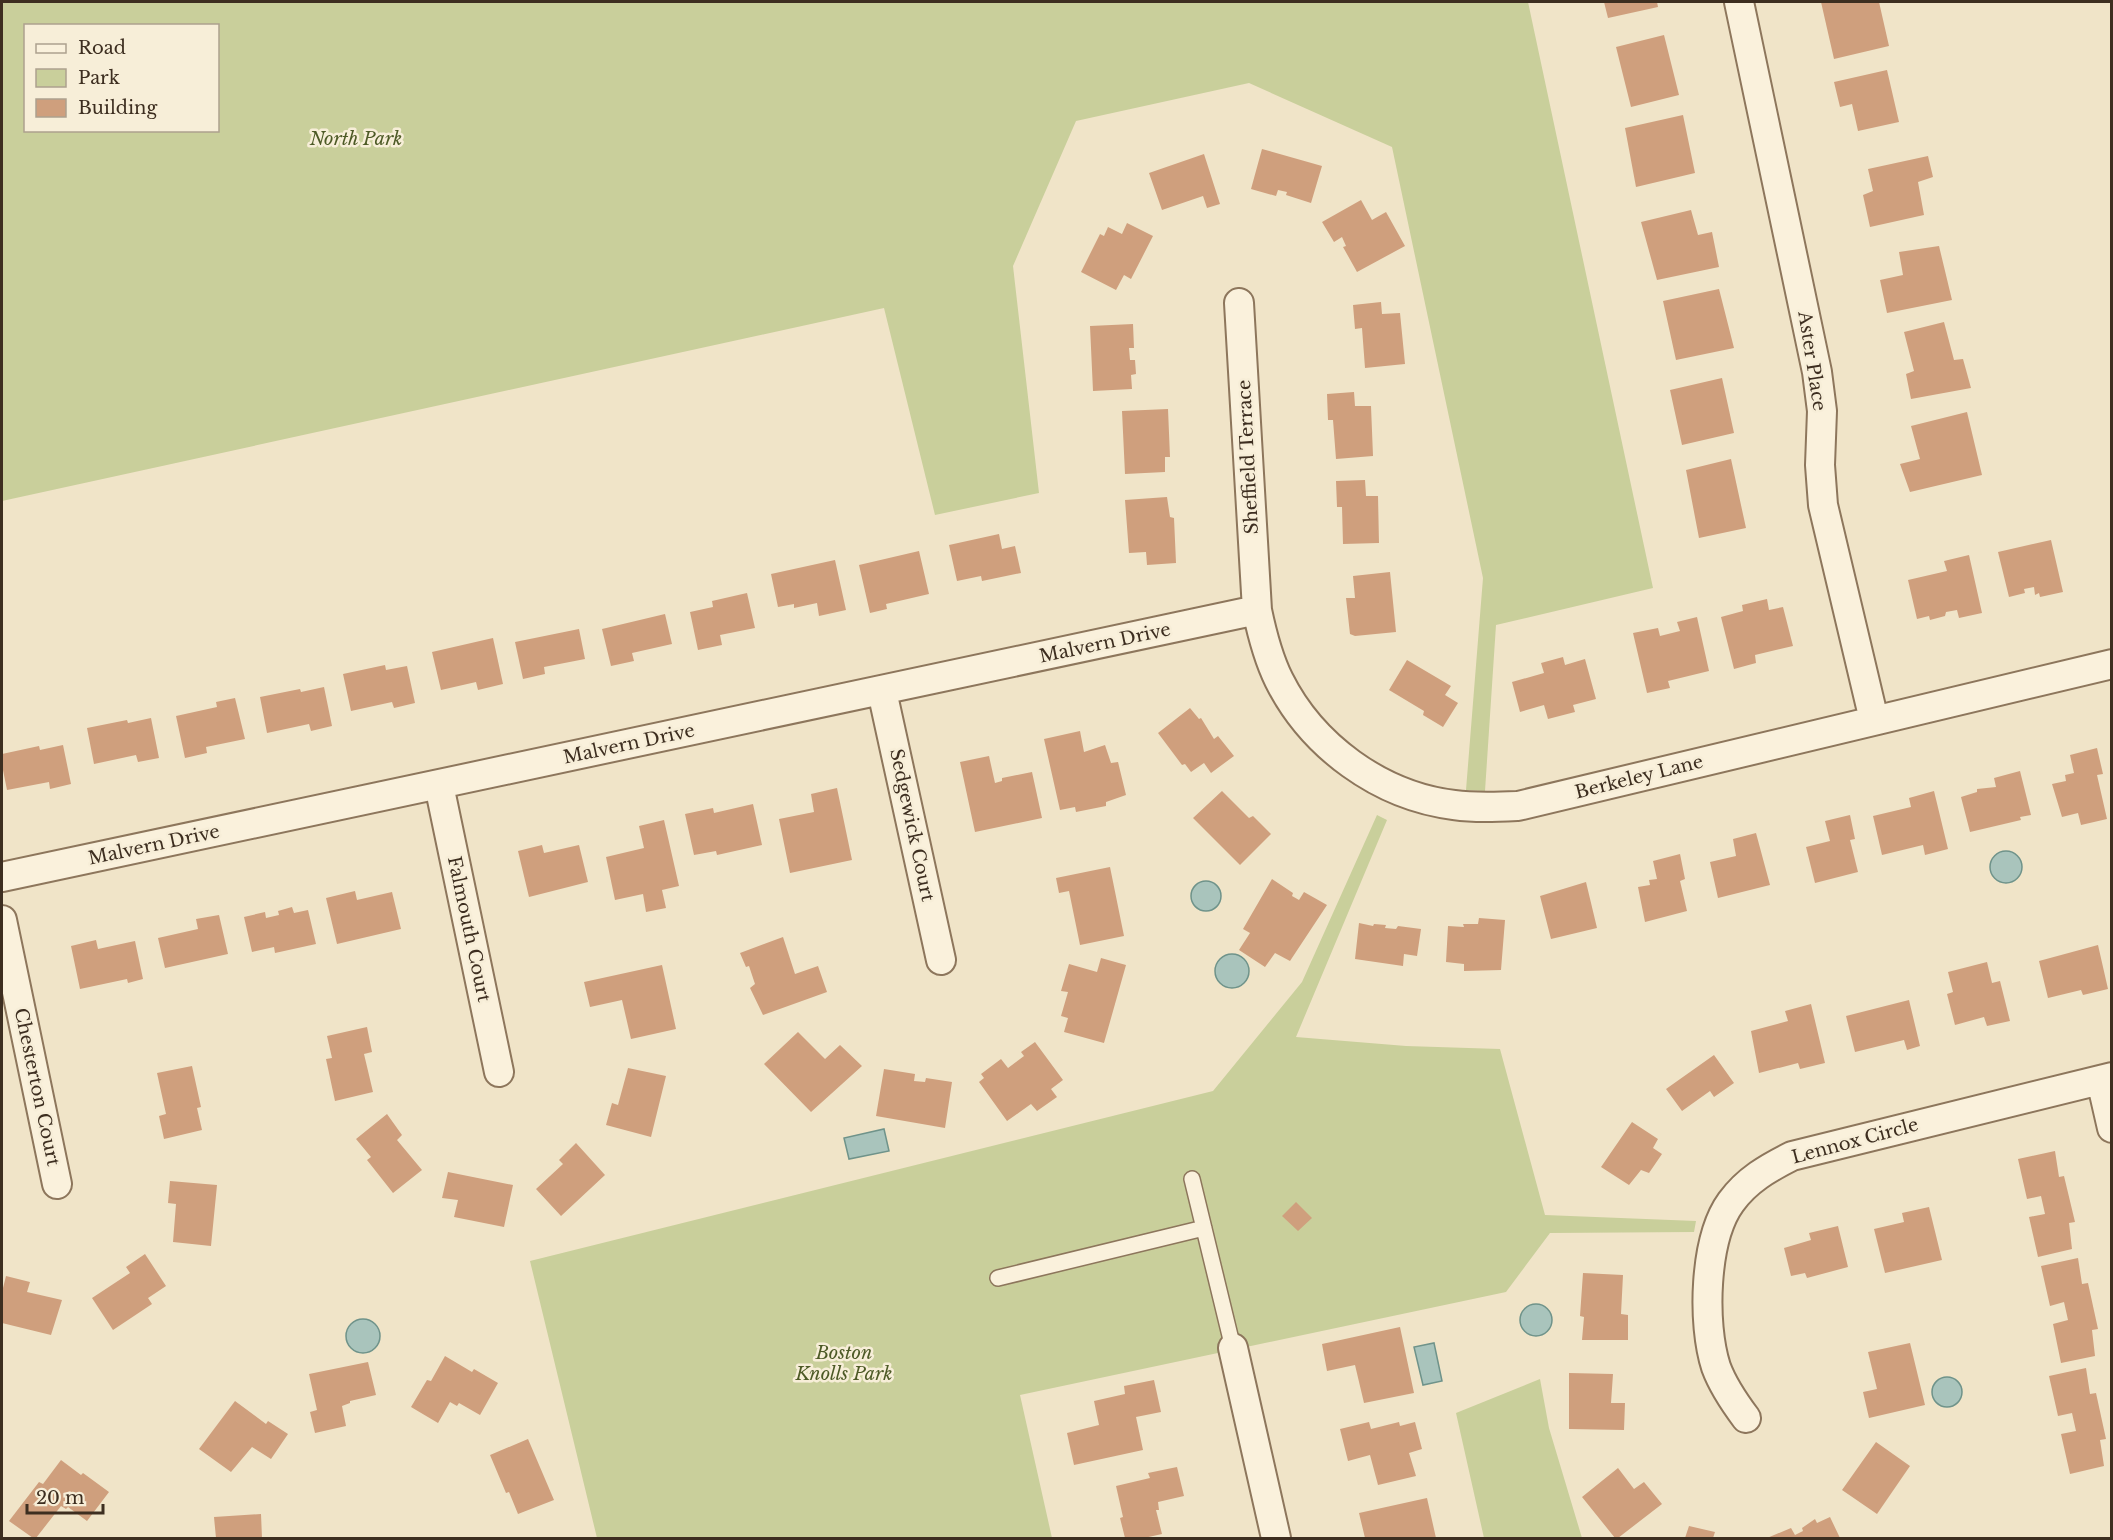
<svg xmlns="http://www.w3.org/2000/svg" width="2113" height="1540" viewBox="0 0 2113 1540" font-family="'Libre Baskerville',serif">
  <rect width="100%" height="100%" fill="#f0e4c8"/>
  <!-- green -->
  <path fill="#c9cf9b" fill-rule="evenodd" d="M2 2H1528L1653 588 1496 625 1485 791 1466 790 1483 578 1392 147 1249 83 1076 121 1013 266 1039 493 935 515 884 308 2 501ZM26 26H218V130H26Z
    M1377 815 1387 820 1296 1037 1406 1046 1500 1049 1545 1215 1696 1221 1694 1232 1550 1233 1506 1292 1020 1395 1052 1538H597L530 1261 1213 1091 1302 982Z
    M1540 1379 1549 1428 1582 1538H1484L1456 1413Z"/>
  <!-- water -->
  <path fill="#a9c4bc" stroke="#6f938a" stroke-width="1.5" d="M1990 867a16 16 0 1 1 32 0a16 16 0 1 1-32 0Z
    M1191 896a15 15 0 1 1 30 0a15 15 0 1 1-30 0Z
    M1215 971a17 17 0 1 1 34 0a17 17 0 1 1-34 0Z
    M884 1129 889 1151 849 1159 844 1138Z
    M1520 1320a16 16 0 1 1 32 0a16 16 0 1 1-32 0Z
    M346 1336a17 17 0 1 1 34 0a17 17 0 1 1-34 0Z
    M1434 1343 1442 1381 1423 1385 1414 1347Z
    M1932 1392a15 15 0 1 1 30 0a15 15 0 1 1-30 0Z"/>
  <!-- building -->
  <path fill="#cf9f7d" d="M1604 2H1657L1658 7 1608 18Z
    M1821 2H1879L1889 46 1834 59Z
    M1664 35 1679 95 1631 107 1616 47Z
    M1887 70 1899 122 1858 131 1852 104 1840 107 1834 82Z
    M1683 115 1695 173 1636 187 1625 128Z
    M1262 149 1322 166 1311 203 1286 195 1287 192 1278 190 1276 196 1251 189Z
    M1204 154 1220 204 1207 208 1203 196 1162 210 1149 173Z
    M1928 156 1933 177 1918 182 1924 215 1870 227 1863 195 1873 191 1868 169Z
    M1361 200 1372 220 1386 212 1405 246 1357 272 1343 247 1346 246 1342 237 1334 242 1322 222Z
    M1691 210 1698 235 1712 232 1719 267 1657 280 1641 222Z
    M1127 223 1153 236 1131 279 1124 275 1116 290 1081 272 1100 234 1104 236 1108 227 1122 234Z
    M1939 246 1952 300 1887 313 1880 280 1903 275 1899 252Z
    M1719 289 1734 348 1676 360 1663 301Z
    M1381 302 1382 314 1400 313 1405 364 1365 368 1362 328 1355 329 1353 305Z
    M1944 322 1954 360 1963 359 1971 388 1911 399 1906 374 1914 371 1904 332Z
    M1133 324 1134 348H1129L1130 360H1135L1136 374 1131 375 1132 389 1093 391 1090 326Z
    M1722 378 1734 433 1682 445 1670 390Z
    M1354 392 1355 406H1371L1373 456 1336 459 1333 420H1328L1327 394Z
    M1168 409 1170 457H1165V472L1125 474 1122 411Z
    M1967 412 1982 475 1910 492 1900 464 1920 459 1911 426Z
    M1731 459 1746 528 1699 538 1686 470Z
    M1365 480 1366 496H1378L1379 543 1343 544 1342 507H1337L1336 481Z
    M1167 497 1170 517 1174 518 1176 563 1147 565 1146 552 1129 553 1125 500Z
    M999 534 1002 549 1015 546 1021 573 982 581 981 576 957 581 949 545Z
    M2051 540 2063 592 2040 597 2039 593 2035 595 2034 587 2024 589 2025 593 2009 597 1998 552Z
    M919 551 929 594 886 604 887 609 870 613 859 565Z
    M1969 555 1982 613 1959 618 1957 610 1946 612 1945 616 1930 620 1929 616 1917 619 1908 580 1947 571 1944 561Z
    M835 560 846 610 819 616 817 603 794 608V604L778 607 771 574Z
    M1390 572 1396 632 1355 636 1350 634 1346 598H1355L1353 576Z
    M747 593 755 628 720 635 722 645 698 650 690 612 713 607 712 601Z
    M1767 599 1769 610 1783 607 1793 646 1755 655 1756 663 1734 669 1721 617 1743 611 1742 605Z
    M665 614 672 644 632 653 634 661 611 666 602 629Z
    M1697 617 1709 671 1668 681 1670 688 1647 693 1633 633 1658 628 1660 636 1680 631 1677 622Z
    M579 629 585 659 544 667 545 674 523 679 515 642Z
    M493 638 503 684 478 690 476 682 441 690 432 652Z
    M1563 657 1565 665 1585 659 1596 699 1573 705 1575 712 1548 719 1544 705 1520 712 1512 682 1544 673 1541 663Z
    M1407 660 1451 686 1445 695 1458 703 1443 727 1423 715 1424 711 1389 690Z
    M385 665 386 670 407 666 415 703 394 708 392 702 351 711 343 674Z
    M324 687 332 726 311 731 309 724 267 733 260 697 300 689 301 692Z
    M235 698 245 739 206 747 207 753 185 758 176 716 217 707 216 702Z
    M1190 708 1199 719 1201 718 1214 739 1218 736 1234 756 1211 773 1204 763 1191 772 1185 764 1182 765 1158 733Z
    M151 718 159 758 138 762 136 755 94 764 87 728 127 720 128 723Z
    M1080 731 1084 752 1105 745 1111 763 1118 762 1126 795 1106 802V806L1076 812 1075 807 1060 810 1044 739Z
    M63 745 71 784 50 789 49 782 7 790 2 765V754L39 746 40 750Z
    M2097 748 2103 774 2097 775 2107 819 2081 825 2078 813 2062 817 2052 784 2066 781 2065 775 2074 773 2070 755Z
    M989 756 995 783 1002 781V778L1032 772 1042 818 975 832 960 762Z
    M2020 771 2031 815 2020 817 2021 820 1970 832 1961 797 1977 792V789L1996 787 1994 778Z
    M837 788 852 860 790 873 779 819 814 812 811 794Z
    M1222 791 1249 818 1253 816 1271 834 1240 865 1193 818Z
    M1934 791 1948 849 1925 855 1923 845 1882 855 1873 816 1911 807 1909 798Z
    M753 804 762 845 717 855 716 851 694 855 685 814 713 808 714 813Z
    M1850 815 1855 839 1850 840 1858 872 1815 883 1806 847 1830 841 1825 821Z
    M664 820 679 886 662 890 666 908 646 912 643 894 615 900 606 857 644 848 639 826Z
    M1756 833 1770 885 1718 898 1710 862 1736 856 1733 839Z
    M542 845 544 853 579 845 588 882 529 897 518 851Z
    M1680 854 1685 879 1680 881 1687 911 1645 922 1638 887 1650 885 1649 880 1657 879 1653 861Z
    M1110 867 1124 936 1080 945 1069 891 1059 893 1056 878Z
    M1272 879 1293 893 1292 896 1299 900 1304 892 1327 905 1290 961 1275 953 1265 967 1239 950 1250 933 1243 929Z
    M1586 882 1597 928 1551 939 1540 896Z
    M355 891 357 900 392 892 401 929 337 944 326 898Z
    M292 907 294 913 308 910 316 944 275 953 274 947 252 952 244 917 265 912 266 918 279 915 278 911Z
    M219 915 228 954 165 968 158 938 198 929 196 919Z
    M1479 918 1505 920 1501 970 1464 971V964L1446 962 1448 926 1464 927 1463 924H1478Z
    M1359 923 1373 926 1374 924 1386 925 1385 928 1396 929 1398 926 1421 929 1417 956 1404 954 1403 966 1355 959Z
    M783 937 795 974 818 966 827 992 763 1015 750 988 755 984 749 966 746 967 740 953Z
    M96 940 98 949 135 941 143 979 128 983 127 979 80 989 71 946Z
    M2098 945 2108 989 2083 995 2081 990 2048 998 2039 961Z
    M1101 958 1126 965 1104 1043 1064 1032 1068 1018 1061 1016 1068 992 1061 991 1069 964 1097 972Z
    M1987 962 1992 983 2000 981 2010 1021 1987 1026 1984 1017 1955 1025 1947 994 1953 992 1948 972Z
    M662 965 676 1029 631 1039 622 1000 590 1007 584 982Z
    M1909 1000 1920 1046 1907 1050 1904 1040 1855 1052 1846 1016Z
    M1811 1004 1825 1063 1800 1069 1798 1063 1759 1073 1751 1031 1788 1021 1785 1011Z
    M367 1027 372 1052 364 1054 373 1092 335 1101 326 1059 332 1058 327 1036Z
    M798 1032 825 1059 840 1045 862 1066 811 1112 764 1064Z
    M1035 1042 1063 1080 1051 1089 1057 1097 1037 1111 1031 1104 1007 1121 979 1082 984 1078 981 1074 1001 1059 1008 1068 1024 1056 1021 1052Z
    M1714 1055 1734 1083 1714 1097 1710 1091 1682 1111 1666 1089Z
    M192 1066 201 1107 197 1108 202 1130 164 1139 159 1116 166 1114 157 1073Z
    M628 1068 666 1076 651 1137 606 1125 612 1103 618 1105Z
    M884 1069 915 1074 914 1081 925 1082 926 1078 952 1082 945 1128 876 1116Z
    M387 1114 402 1135 397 1140 422 1170 393 1193 367 1160 371 1157 356 1139Z
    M1632 1122 1658 1139 1653 1148 1662 1154 1649 1173 1641 1170 1629 1185 1601 1167Z
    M576 1143 605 1175 561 1216 536 1189 563 1164 559 1160Z
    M2055 1151 2059 1177 2064 1176 2075 1222 2069 1223 2072 1249 2038 1257 2029 1217 2045 1214 2041 1196 2027 1199 2018 1159Z
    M448 1172 513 1185 504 1227 454 1217 458 1200 442 1198Z
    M170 1181 217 1185 211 1246 173 1242 176 1204 168 1203Z
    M1296 1202 1312 1218 1298 1231 1282 1216Z
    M1929 1207 1942 1260 1885 1273 1874 1229 1904 1222 1902 1213Z
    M1838 1226 1848 1267 1807 1278 1805 1273 1791 1276 1784 1248 1811 1240 1809 1233Z
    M145 1254 166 1286 148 1298 152 1304 113 1330 92 1298 130 1273 126 1267Z
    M2078 1258 2082 1284 2088 1283 2098 1329 2092 1330 2095 1356 2061 1363 2053 1324 2068 1320 2064 1302 2050 1306 2041 1266Z
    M1583 1273 1623 1275 1621 1314 1628 1315V1340H1582L1584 1317 1580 1316Z
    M6 1276 30 1282 27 1292 62 1300 51 1335 2 1323V1292Z
    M1400 1327 1414 1393 1364 1403 1355 1365 1327 1371 1322 1344Z
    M1910 1343 1925 1405 1869 1418 1863 1392 1877 1389 1868 1352Z
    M445 1356 472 1372 474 1369 498 1383 480 1415 459 1403 457 1406 450 1402 438 1423 411 1407 427 1380 431 1381Z
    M368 1362 376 1395 350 1401V1403L342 1406 346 1426 315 1433 310 1412 317 1410 309 1374Z
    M2086 1368 2090 1394 2096 1393 2106 1439 2100 1440 2104 1466 2070 1474 2061 1434 2076 1431 2072 1413 2058 1416 2049 1376Z
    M1569 1373 1613 1374 1611 1403H1625L1624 1430 1569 1429Z
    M1154 1380 1161 1412 1136 1417 1143 1450 1074 1465 1067 1433 1099 1425 1094 1401 1125 1394 1124 1386Z
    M235 1401 266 1424 268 1421 288 1434 271 1459 252 1447 231 1472 199 1449Z
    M1369 1422 1371 1429 1399 1422 1400 1426 1415 1422 1422 1449 1409 1453 1416 1476 1378 1485 1370 1455 1348 1461 1340 1429Z
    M528 1439 554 1500 518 1514 509 1492 506 1493 490 1455Z
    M1876 1442 1910 1466 1877 1514 1842 1490Z
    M61 1460 81 1475 83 1473 109 1492 87 1521 68 1507 66 1509 61 1506 36 1538H33L9 1521 39 1482 43 1484Z
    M1177 1467 1184 1496 1158 1502 1159 1510H1156L1162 1534 1144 1538H1125L1120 1518 1123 1517 1116 1486 1150 1478 1148 1473Z
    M1618 1468 1634 1489 1644 1482 1662 1504 1618 1538H1615L1582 1497Z
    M1427 1498 1436 1538H1365L1359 1513Z
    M261 1514 262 1538H216L214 1517Z
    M1830 1517 1840 1538H1767L1791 1528 1795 1535 1803 1531 1802 1528 1815 1519 1817 1523Z
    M1689 1526 1715 1532 1713 1538H1685Z"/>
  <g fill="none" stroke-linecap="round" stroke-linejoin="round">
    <defs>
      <path id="lane" d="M1192 1179 1233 1348
        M998 1278 1204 1228"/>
      <path id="street" d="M1739 2 1817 372 1822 411 1820 465 1823 505 1874 720
        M1239 303 1257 610C1262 634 1268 658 1279 680 1312 746 1380 796 1454 805 1475 808 1496 807 1518 806L2112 664
        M882 691 941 960
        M439 785 499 1072
        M2 877 1257 610
        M2 920 57 1184
        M2101 1080 2112 1128
        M1233 1348 1276 1538
        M1746 1418C1734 1402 1723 1386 1716 1367 1702 1324 1704 1239 1731 1202 1747 1180 1768 1168 1792 1156L2112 1077"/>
    </defs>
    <!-- lane casing -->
    <use href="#lane" stroke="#8d765c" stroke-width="18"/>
    <!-- street casing -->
    <use href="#street" stroke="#8d765c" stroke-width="32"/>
    <!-- lane -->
    <use href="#lane" stroke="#faf1dc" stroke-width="15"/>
    <!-- street -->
    <use href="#street" stroke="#faf1dc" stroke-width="28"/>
  </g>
  <g text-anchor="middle" stroke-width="5" stroke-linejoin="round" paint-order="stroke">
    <!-- park labels -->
    <g font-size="18" font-style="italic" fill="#4d5a26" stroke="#f7eed8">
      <text x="356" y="145">North Park</text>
      <text x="844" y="1359">Boston<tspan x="844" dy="21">Knolls Park</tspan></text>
    </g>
    <!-- street labels -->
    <g font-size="18" fill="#3d2e20" stroke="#f7eed8">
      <text transform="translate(1812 361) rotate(81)" y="6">Aster Place</text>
      <text transform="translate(1248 457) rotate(-93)" y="6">Sheffield Terrace</text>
      <text transform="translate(1105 643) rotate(-12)" y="6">Malvern Drive</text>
      <text transform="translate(629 744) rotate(-12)" y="6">Malvern Drive</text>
      <text transform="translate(1639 777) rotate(-14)" y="6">Berkeley Lane</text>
      <text transform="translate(912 825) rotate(78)" y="6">Sedgewick Court</text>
      <text transform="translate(154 845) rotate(-12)" y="6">Malvern Drive</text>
      <text transform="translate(469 929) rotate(78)" y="6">Falmouth Court</text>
      <text transform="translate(37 1087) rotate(78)" y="6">Chesterton Court</text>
      <text transform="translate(1855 1141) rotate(-15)" y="6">Lennox Circle</text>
    </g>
  </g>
  <!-- border -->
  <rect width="2113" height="1540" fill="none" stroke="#3d2e20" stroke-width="6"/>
  <!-- legend -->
  <rect x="24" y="24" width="195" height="108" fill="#f7eed8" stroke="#ada18e" stroke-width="1.5"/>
  <rect x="36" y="44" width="30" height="9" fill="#faf1dc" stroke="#ada18e" stroke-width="1.5"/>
  <text x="78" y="54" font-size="18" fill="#3d2e20">Road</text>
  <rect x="36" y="69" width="30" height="18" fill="#c9cf9b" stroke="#ada18e" stroke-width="1.5"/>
  <text x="78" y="84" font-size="18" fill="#3d2e20">Park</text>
  <rect x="36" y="99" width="30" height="18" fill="#cf9f7d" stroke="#ada18e" stroke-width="1.5"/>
  <text x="78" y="114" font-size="18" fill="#3d2e20">Building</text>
  <!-- scale -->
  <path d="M27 1504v9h76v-9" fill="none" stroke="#3d2e20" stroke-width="3"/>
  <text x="36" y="1504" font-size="18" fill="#3d2e20" stroke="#f7eed8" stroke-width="4.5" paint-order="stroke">20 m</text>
</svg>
